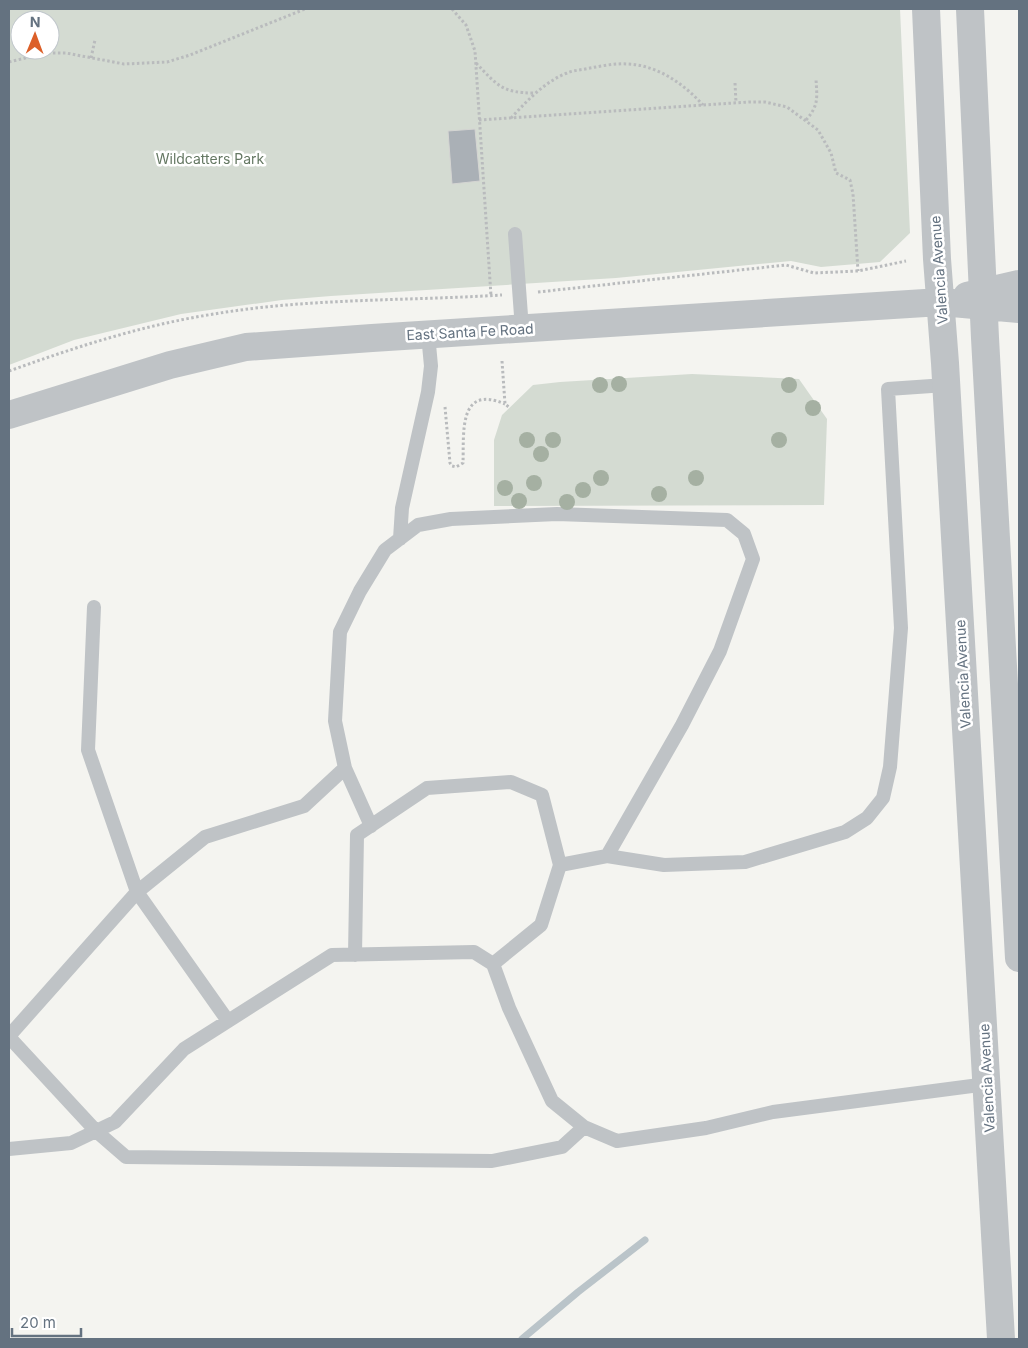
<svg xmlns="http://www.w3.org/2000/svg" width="1028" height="1348" viewBox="0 0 1028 1348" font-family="Inter,sans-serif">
  <rect width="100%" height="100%" fill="#f4f4f0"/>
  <!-- green -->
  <path fill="#d4dbd2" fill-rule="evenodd" d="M9 9H900L910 233 880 262 821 267 791 261 616 278 331 296 282 300 181 314 74 340 9 365ZM20 20H50V50H20Z
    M692 374 799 379 827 419 824 505 494 506V440L502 415 533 385 560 382Z"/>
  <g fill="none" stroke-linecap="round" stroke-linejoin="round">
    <!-- stream -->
    <path stroke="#bac4c9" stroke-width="7" d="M522 1339 578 1292 645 1240"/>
  </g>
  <!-- building -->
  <path fill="#aab0b6" stroke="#d5d5d3" d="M475 129 480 181 452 184 448 131Z"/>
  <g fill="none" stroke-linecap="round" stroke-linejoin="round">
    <!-- path -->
    <path stroke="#b9bbbd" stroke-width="3" stroke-dasharray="2.5 2.5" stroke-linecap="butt" d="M452 9 466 25 475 51 491 296
      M91 58 95 40
      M9 62 46 53H66L124 64 167 62 190 55 305 9
      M476 63C497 85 502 93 534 93
      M735 83 736 103
      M511 118C527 101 544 82 567 73 574 70 582 70 590 68 602 66 615 63 628 64 657 65 684 84 703 105
      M479 120 749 102H765L787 107 818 130 831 153 836 173 850 180 853 194 858 271
      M806 120C819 105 817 98 816 79
      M538 292 786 265 814 273 858 271 906 261
      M502 361 505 404 510 408
      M9 371C76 347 143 325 214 314 308 298 406 301 502 295
      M445 407 450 463 452 466 456 467 463 463C464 433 458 384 505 404"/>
    <!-- service -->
    <path stroke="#bfc3c6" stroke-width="14" d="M515 234 522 329
      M400 539 402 508 428 392 431 366 428 334
      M94 607 88 750 137 892 228 1021
      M371 826 345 768 335 721 340 632 360 591 385 550 418 525 451 519 557 514 727 520 744 534 753 559 720 651 682 725 607 856
      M560 865 607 856 664 865 745 862 845 832 867 818 883 798 890 767 901 628 888 389 946 385
      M355 955 357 835 427 788 511 782 542 795 560 865 541 925 493 964
      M9 1036 137 892 205 837 304 806 345 768
      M9 1037 96 1131 126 1157 492 1161 562 1147 584 1127
      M9 1149 71 1143 115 1122 184 1049 332 955 474 952 493 964 509 1008 552 1101 584 1127 617 1141 706 1128 773 1112 987 1084"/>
    <!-- tertiary -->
    <path stroke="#bfc3c6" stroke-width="28" d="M926 9 937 259 945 363 1001 1339
      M970 9 985 338 1019 958
      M967 296 1019 284
      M9 415 170 365 246 347 372 338 941 302 1019 309"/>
  </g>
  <!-- trees -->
  <g fill="#a5b0a2">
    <circle cx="619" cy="384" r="8"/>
    <circle cx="600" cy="385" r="8"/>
    <circle cx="789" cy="385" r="8"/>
    <circle cx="813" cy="408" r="8"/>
    <circle cx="527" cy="440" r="8"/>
    <circle cx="553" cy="440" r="8"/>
    <circle cx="779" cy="440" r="8"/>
    <circle cx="541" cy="454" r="8"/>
    <circle cx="601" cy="478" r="8"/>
    <circle cx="696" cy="478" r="8"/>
    <circle cx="534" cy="483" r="8"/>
    <circle cx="505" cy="488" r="8"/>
    <circle cx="583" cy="490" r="8"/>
    <circle cx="659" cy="494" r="8"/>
    <circle cx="519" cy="501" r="8"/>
    <circle cx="567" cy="502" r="8"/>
  </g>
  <g text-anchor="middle" stroke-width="5" stroke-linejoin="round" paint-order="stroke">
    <!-- park labels -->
    <g font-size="14" fill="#657863" stroke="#fff">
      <text x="210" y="164">Wildcatters Park</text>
    </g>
    <!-- street labels -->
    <g font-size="14" fill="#647280" stroke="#fff">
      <text transform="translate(939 270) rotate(-94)" y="5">Valencia Avenue</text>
      <text transform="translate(470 332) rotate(-3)" y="5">East Santa Fe Road</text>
      <text transform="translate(963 674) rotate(-93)" y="5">Valencia Avenue</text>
      <text transform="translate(987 1078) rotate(-93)" y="5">Valencia Avenue</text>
    </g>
  </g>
  <!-- border -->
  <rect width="1028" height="1348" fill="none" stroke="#647280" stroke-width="20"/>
  <!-- north arrow -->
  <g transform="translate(35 35) rotate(1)"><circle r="24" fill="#ffffff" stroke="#c1c7cc"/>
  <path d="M0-4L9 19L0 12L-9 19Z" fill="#dc5f28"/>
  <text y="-8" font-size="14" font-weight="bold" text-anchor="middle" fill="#647280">N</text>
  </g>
  <!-- scale -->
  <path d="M12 1328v8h69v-8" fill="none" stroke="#647280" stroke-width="2.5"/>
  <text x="20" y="1328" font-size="15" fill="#647280" stroke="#ffffff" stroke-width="4" paint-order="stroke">20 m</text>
</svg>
